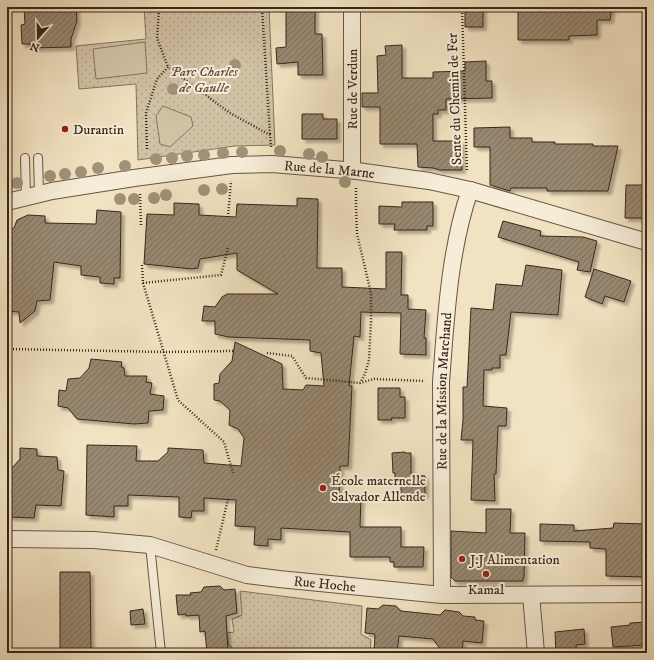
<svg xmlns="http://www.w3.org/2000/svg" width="654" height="660" viewBox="0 0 654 660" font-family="'IM FELL DW Pica',serif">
  <defs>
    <pattern id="park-dots" width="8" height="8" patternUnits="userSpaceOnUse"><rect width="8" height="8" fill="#d1c2a5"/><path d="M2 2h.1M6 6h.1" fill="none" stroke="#b4a78d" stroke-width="1.8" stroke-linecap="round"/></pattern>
    <pattern id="building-hatch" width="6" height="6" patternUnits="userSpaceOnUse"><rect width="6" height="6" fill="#988871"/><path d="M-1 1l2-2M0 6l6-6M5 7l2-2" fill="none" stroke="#7d6f5c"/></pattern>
    <filter id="shadow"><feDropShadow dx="3.5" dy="3.5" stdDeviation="1" flood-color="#0004"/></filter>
  </defs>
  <rect width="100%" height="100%" fill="#f1e2c1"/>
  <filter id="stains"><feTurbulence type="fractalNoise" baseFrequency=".005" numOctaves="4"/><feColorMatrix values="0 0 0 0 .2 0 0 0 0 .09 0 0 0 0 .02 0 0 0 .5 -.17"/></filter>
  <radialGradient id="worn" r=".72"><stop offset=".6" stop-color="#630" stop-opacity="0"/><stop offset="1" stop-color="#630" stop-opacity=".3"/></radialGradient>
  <!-- park -->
  <path fill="url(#park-dots)" stroke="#847460" d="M144 7H269L275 145 235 146 138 160 136 84 79 89 76 46 146 39Z
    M240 591 362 606 361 634 371 640 370 653H233L231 646H229L227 633 234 632 232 619 242 615Z"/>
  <!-- pitch -->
  <path fill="#d1c2a5" stroke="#847460" d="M145 42 147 73 96 79 93 49Z
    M163 106 191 117 193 126 170 147 160 144 156 116Z"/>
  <!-- building -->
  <path fill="url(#building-hatch)" stroke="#37271a" filter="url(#shadow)" d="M24 7H76L77 21 71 39V47L31 48 30 44H22L21 25 25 24Z
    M315 7V34H322L323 75H298V62L277 64 276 48 286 47V8Z
    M465 7H483V27H465Z
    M518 7H612L610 20H597V35L569 36V40H518Z
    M402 45V78H433V72L465 71V62L486 61V81H492V98L446 99V110H438V114H433V141H461L462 170H440L433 168 418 167 417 144H380V107H362V93H378L377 56 386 55 385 46Z
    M302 114H323V119H337V139H302Z
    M510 127V138H532V142H555V144H593V146H618L608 191H547V188H511L510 191 490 185V147H474V128Z
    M626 185H647V218H625Z
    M297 198 318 199 317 268H342V287L386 289V252H402L401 295H408V309L426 310 424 338H426V355L400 354 401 313 361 312 360 337 354 336 349 386H352L348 466H340L339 496 361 497 360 527H401V547H424L423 567H394V562H390V557H350V532L281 528V540L268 539V546L254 545 255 527 235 526 236 500 204 498V511H192L191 518 179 517V497L128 495V506H114V517L86 515 87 445 137 446 136 461H158L168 452V448L203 450 204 463 241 466 244 438 238 429 229 425 230 410 220 401 214 400V384L219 383 220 374 232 361 235 342 282 364 283 389 303 390 306 385 324 386 321 353 310 351V340L229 337 215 334V321H202L204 306 215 307 222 297 227 294H278L237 270V253L200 259 198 268 192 269 144 264 147 214 174 215V203L199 204V215L236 217 237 204 297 206Z
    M402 202H433V226H427V230H394L395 224H379V206L402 207Z
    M97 210 121 212 120 278H114V284L100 283V277L81 275V266L54 262 50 300 37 301 35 311 20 323 19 312 7 311V231L14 228 17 220 28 215 45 216V223L96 224Z
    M503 221 541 231 540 236 583 237 597 241 590 272 577 270 579 262 498 237Z
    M526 265 562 270 558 315 511 312 506 355H500V368H492V370H484L483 406 507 408 506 426H498L496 474H494L495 501 471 500 473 440H461L463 420V387H467L471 308 493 310 496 284 522 286Z
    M594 269 631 281 624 302 605 296 602 304 585 297Z
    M91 359 122 362 121 367 124 368 125 376H147L146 382 152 383 150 394 164 396 163 410 149 411 148 423 134 424 77 419 68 408 58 406 59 390 66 391 68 379 80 378 89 368Z
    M378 388H400V397H405V418H391L392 420H378Z
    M20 448 37 449V456L57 457 58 470 64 471 61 506 36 505 34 518 9 517 8 509H7V467H13L20 459Z
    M405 452V453H411V475L425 476V495H401V481L395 480V473H393L392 453Z
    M486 509H511L510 533H525L524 578H523V581H455L451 577V531L486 533Z
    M614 523 647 524V577L606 576V549L590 548V542L540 541V524L574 525V531L613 528Z
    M60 572H90L91 653H60Z
    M220 586 224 590 235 589 237 613 226 616 228 653H207L205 631 200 632 199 615 186 616V614L178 615 176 595H191L190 593 201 592 204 587Z
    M383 605 396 606 401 611 440 615 445 610 459 612 463 616 475 617V620L484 621 482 643 463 641 462 653H443L433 639 399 636 397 653H374L375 634 365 633 367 608 378 609Z
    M143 609 145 624 131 625 130 611Z
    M647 622V645L613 647 611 627 630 625V623Z
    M584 629 585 644 576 645V652L556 653 555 632Z"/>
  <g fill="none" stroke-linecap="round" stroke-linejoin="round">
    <defs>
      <path id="service" d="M25 158 26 197
        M38 158 39 194
        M150 545 161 653"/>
      <g id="minor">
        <path d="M352 170V7"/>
        <path id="s1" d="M7 202 52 191 134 178 232 165 272 164 357 171 429 181 470 190 647 242"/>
        <path id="s2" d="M7 539 94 540 150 545 247 575 279 579 442 595 647 594"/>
        <path id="s3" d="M442 595 441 382C446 318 449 251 470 190"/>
        <path d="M531 595 536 653"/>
      </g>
    </defs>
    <!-- service casing -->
    <use href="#service" stroke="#665644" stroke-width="10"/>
    <!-- minor casing -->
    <use href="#minor" stroke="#665644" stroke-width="18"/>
    <!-- path -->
    <path stroke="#37271a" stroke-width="2.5" stroke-dasharray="1 2" stroke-linecap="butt" d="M158 7 159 10 157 38 168 67
      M262 7 270 135
      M462 7 467 172
      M147 149 146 113 157 79 168 67 230 113 270 135 271 147
      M356 188V208L357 234 371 293V322L369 360 365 374 360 383
      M140 194 141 226
      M228 217 231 181
      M142 265 143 283 178 400 224 442 233 473
      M143 283 221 275 228 248
      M7 349 164 352 234 351
      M267 353 292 356 306 378 360 383 374 379 425 381
      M216 550 228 499"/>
    <!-- service -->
    <use href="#service" stroke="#f6ecd7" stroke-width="8"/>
    <!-- minor -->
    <use href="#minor" stroke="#f6ecd7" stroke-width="16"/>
  </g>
  <!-- trees -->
  <g fill="#a09178">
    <circle cx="235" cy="65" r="6"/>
    <circle cx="173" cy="89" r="6"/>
    <circle cx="280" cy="151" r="6"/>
    <circle cx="242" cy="152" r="6"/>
    <circle cx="223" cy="153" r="6"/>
    <circle cx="309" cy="154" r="6"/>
    <circle cx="204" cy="155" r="6"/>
    <circle cx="187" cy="156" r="6"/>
    <circle cx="322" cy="157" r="6"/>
    <circle cx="172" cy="158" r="6"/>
    <circle cx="156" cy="159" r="6"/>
    <circle cx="125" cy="166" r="6"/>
    <circle cx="98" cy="168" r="6"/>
    <circle cx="81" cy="172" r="6"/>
    <circle cx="65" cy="174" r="6"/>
    <circle cx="50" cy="176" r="6"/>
    <circle cx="345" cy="182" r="6"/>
    <circle cx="17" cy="183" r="6"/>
    <circle cx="222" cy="189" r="6"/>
    <circle cx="204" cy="190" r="6"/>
    <circle cx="166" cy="195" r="6"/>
    <circle cx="154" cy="198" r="6"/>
    <circle cx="120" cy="199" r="6"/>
    <circle cx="134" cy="199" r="6"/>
  </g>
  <!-- markers -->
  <g fill="#8f2418" stroke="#f6ecd7" stroke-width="1.5">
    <circle cx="65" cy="129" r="4"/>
    <circle cx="323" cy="488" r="4"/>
    <circle cx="462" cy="559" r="4"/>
    <circle cx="486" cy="574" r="4"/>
  </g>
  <g text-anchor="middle" stroke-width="4" stroke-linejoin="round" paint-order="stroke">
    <!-- park labels -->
    <g font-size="14" font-style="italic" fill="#5e4e3d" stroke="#f6ecd7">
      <text x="204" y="76">Parc Charles<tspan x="204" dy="16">de Gaulle</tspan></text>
    </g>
    <!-- street labels -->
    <g font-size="14" fill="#37271a" stroke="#f6ecd7">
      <text transform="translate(352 89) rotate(-90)" y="5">Rue de Verdun</text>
      <text transform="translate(454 99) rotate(-92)" y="5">Sente du Chemin de Fer</text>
      <text dy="5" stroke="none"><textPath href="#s1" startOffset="326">Rue de la Marne</textPath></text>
      <text dy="5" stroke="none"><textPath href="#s3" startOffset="204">Rue de la Mission Marchand</textPath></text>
      <text dy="5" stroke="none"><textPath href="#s2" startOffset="323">Rue Hoche</textPath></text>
    </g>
    <!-- poi labels -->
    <g font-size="14" fill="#37271a" stroke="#f6ecd7" text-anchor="start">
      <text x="73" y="134">Durantin</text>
      <text x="331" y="485">École maternelle<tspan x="331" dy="16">Salvador Allende</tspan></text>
      <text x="470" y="564">J.J Alimentation</text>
      <text x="486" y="594" text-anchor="middle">Kamal</text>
    </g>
  </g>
  <!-- margin -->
  <rect width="654" height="660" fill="none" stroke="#f1e2c1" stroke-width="24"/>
  <rect x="8" y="8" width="638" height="644" fill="none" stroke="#37271a" stroke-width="2"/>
  <rect x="12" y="12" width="630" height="636" fill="none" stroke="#37271a"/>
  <!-- north arrow -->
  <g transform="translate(38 38) rotate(200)" stroke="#f6ecd7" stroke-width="3" paint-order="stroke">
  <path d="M0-3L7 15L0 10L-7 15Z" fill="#37271a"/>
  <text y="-6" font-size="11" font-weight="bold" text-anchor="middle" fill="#37271a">N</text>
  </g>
  <rect width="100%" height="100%" filter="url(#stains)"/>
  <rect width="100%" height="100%" fill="url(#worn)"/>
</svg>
